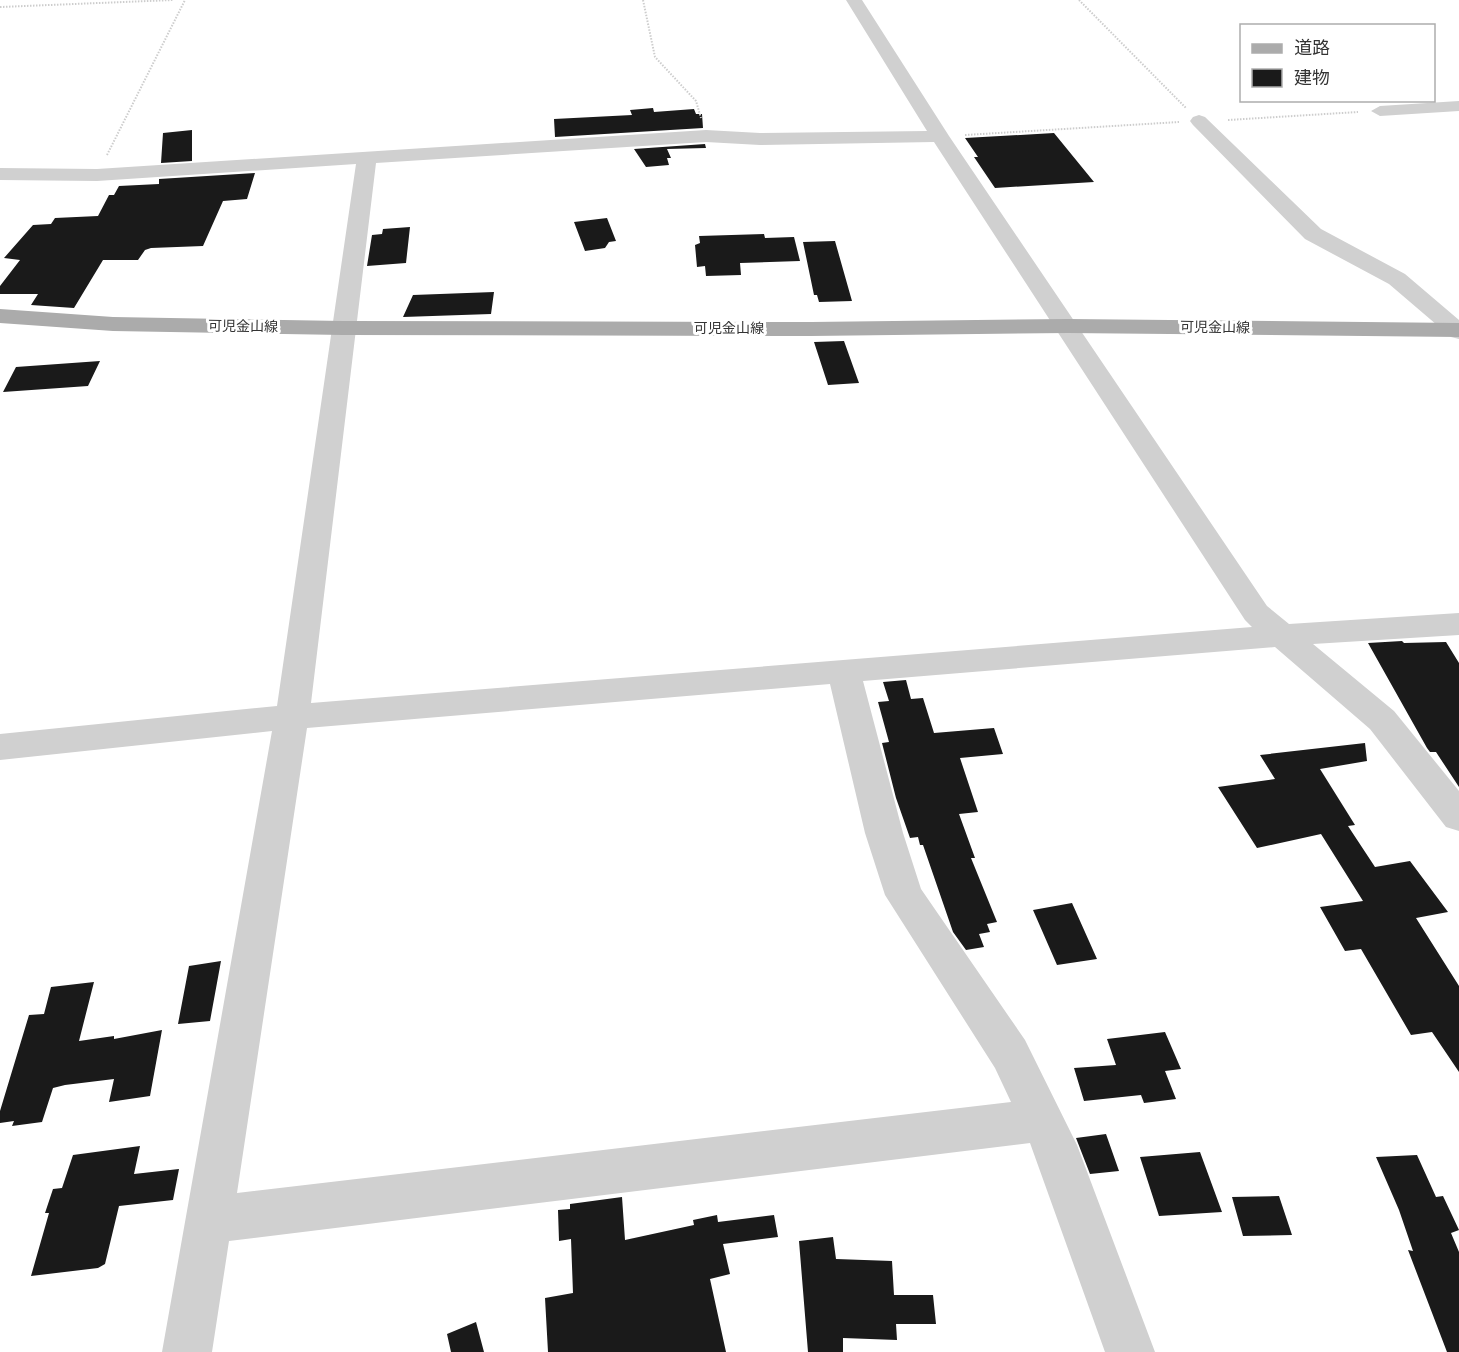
<svg xmlns="http://www.w3.org/2000/svg" width="1459" height="1352" viewBox="0 0 1459 1352" font-family="Roboto,'Noto Sans JP',sans-serif">
  <rect width="100%" height="100%" fill="#fff"/>
  <!-- building -->
  <path fill="#1a1a1a" d="M653 108 654 112 694 109 696 114H702L703 128 555 137 554 119 632 115 630 110Z
    M192 130V161L161 163 163 133Z
    M1054 133 1094 182 995 188 974 157H978L965 138Z
    M705 144 706 148 667 149 671 158H667L669 165 646 167 634 149Z
    M255 173 247 199 223 201 203 246 151 248 145 250 138 260H103L74 308 31 305 38 294H0V286L20 260 4 258 33 225 51 224 55 218 98 216 109 195H114L119 186 159 184V179Z
    M607 218 616 241 609 242 605 248 585 251 574 222Z
    M410 227 406 263 367 266 372 235 382 234 383 229Z
    M764 234 765 238 794 237 800 261 740 263 741 275 706 276 705 266 697 267 695 245 700 243 699 236Z
    M835 241 852 301 819 302 817 295H814L803 242Z
    M494 292 491 314 403 317 413 295Z
    M844 341 859 383 828 385 814 342Z
    M100 361 88 386 3 392 16 367Z
    M1402 641 1404 643 1446 642 1459 663V787L1436 752H1430L1427 748 1368 643Z
    M906 680 911 699 923 698 934 733 994 728 1003 754 960 758 978 812 959 814 975 858H971L997 922 987 924 990 932 979 934 984 947 966 950 953 932 923 845H920L918 837 910 838 896 798 882 743 889 742 878 702 889 701 883 682Z
    M1365 743 1367 761 1320 769 1355 825 1348 826 1375 867 1410 861 1448 912 1416 918 1459 986V1072L1432 1032 1411 1035 1361 949 1345 951 1320 907 1363 901 1321 834 1257 848 1218 787 1275 779 1260 755Z
    M1072 903 1097 959 1057 965 1033 910Z
    M221 961 210 1021 178 1024 189 966Z
    M94 982 79 1041 114 1036V1039L162 1030 150 1096 109 1102 114 1079 65 1085 53 1088 42 1122 12 1126 14 1121 0 1123V1111L29 1015 44 1014 51 987Z
    M1165 1032 1181 1069 1165 1071 1176 1099 1144 1103 1141 1095 1084 1101 1074 1068 1116 1065 1107 1039Z
    M1106 1134 1119 1171 1090 1174 1076 1138Z
    M140 1146 134 1174 179 1169 173 1200 119 1206 105 1264 98 1268 31 1276 49 1213H45L53 1189 62 1188 73 1155Z
    M1200 1152 1222 1212 1159 1216 1140 1157Z
    M1417 1155 1436 1197 1443 1196 1459 1230 1451 1233 1459 1252V1352H1447L1408 1250 1413 1251 1399 1210 1376 1157Z
    M1279 1196 1292 1235 1243 1236 1232 1197Z
    M622 1197 625 1240 694 1225 693 1220 717 1215 718 1222 774 1215 778 1237 723 1244 730 1274 710 1279 726 1352H548L545 1298 573 1293 571 1239 559 1241 558 1210 570 1209V1204Z
    M833 1237 836 1259 892 1261 894 1295H933L936 1324H896L897 1340 843 1338V1352H808L799 1241Z
    M476 1322 484 1352H451L447 1334Z"/>
  <g fill="none" stroke-linecap="round" stroke-linejoin="round">
    <!-- path -->
    <path stroke="#cdcdcd" stroke-width="2" stroke-dasharray="1.5 1.5" stroke-linecap="butt" d="M643 0 655 57 696 101 701 118
      M1079 0 1186 108
      M0 7 173 0
      M1228 120 1358 112
      M965 135 1179 122
      M107 155 185 0"/>
    <!-- street -->
    <path fill="#d0d0d0" fill-rule="evenodd" d="M846 0H862L949 136 1267 606 1289 624 1459 613V635L1313 644 1394 711 1459 791V831L1446 827 1370 729 1275 647 863 681 903 833 921 889 1025 1040 1077 1145 1155 1352H1105L1030 1143 229 1241 212 1352H162L272 731 0 760V734L277 706 356 164 97 181 0 180V168L97 169 706 130 760 133 927 131ZM706 142 760 145 934 142 1245 620 1252 627 311 703 376 163ZM830 684 865 833 885 895 995 1068 1011 1102 237 1193 307 728Z
      M1459 101V111L1380 116 1371 111 1380 106Z
      M1199 115 1205 117 1321 229 1405 274 1459 320V339L1451 337 1389 284 1305 239 1193 125 1190 121 1193 117Z"/>
    <!-- primary -->
    <path fill="#ababab" fill-rule="evenodd" d="M0 309 113 317 343 321 811 322 1068 319 1459 323V337L1068 333 811 336 343 335 113 331 0 323Z"/>
  </g>
  <g text-anchor="middle" stroke-width="6" stroke-linejoin="round" paint-order="stroke">
    <!-- far-street labels -->
    <g font-size="14" fill="#333" stroke="#fff">
      <text transform="translate(243 326) rotate(1)" y="5">可児金山線</text>
      <text transform="translate(1215 327) rotate(1)" y="5">可児金山線</text>
      <text x="729" y="333">可児金山線</text>
    </g>
  </g>
  <!-- legend -->
  <rect x="1240" y="24" width="195" height="78" fill="#ffffff" stroke="#adadad" stroke-width="1.5"/>
  <rect x="1252" y="44" width="30" height="9" fill="#ababab" stroke="#adadad" stroke-width="1.5"/>
  <text x="1294" y="54" font-size="18" fill="#333333">道路</text>
  <rect x="1252" y="69" width="30" height="18" fill="#1a1a1a" stroke="#adadad" stroke-width="1.5"/>
  <text x="1294" y="84" font-size="18" fill="#333333">建物</text>
</svg>
